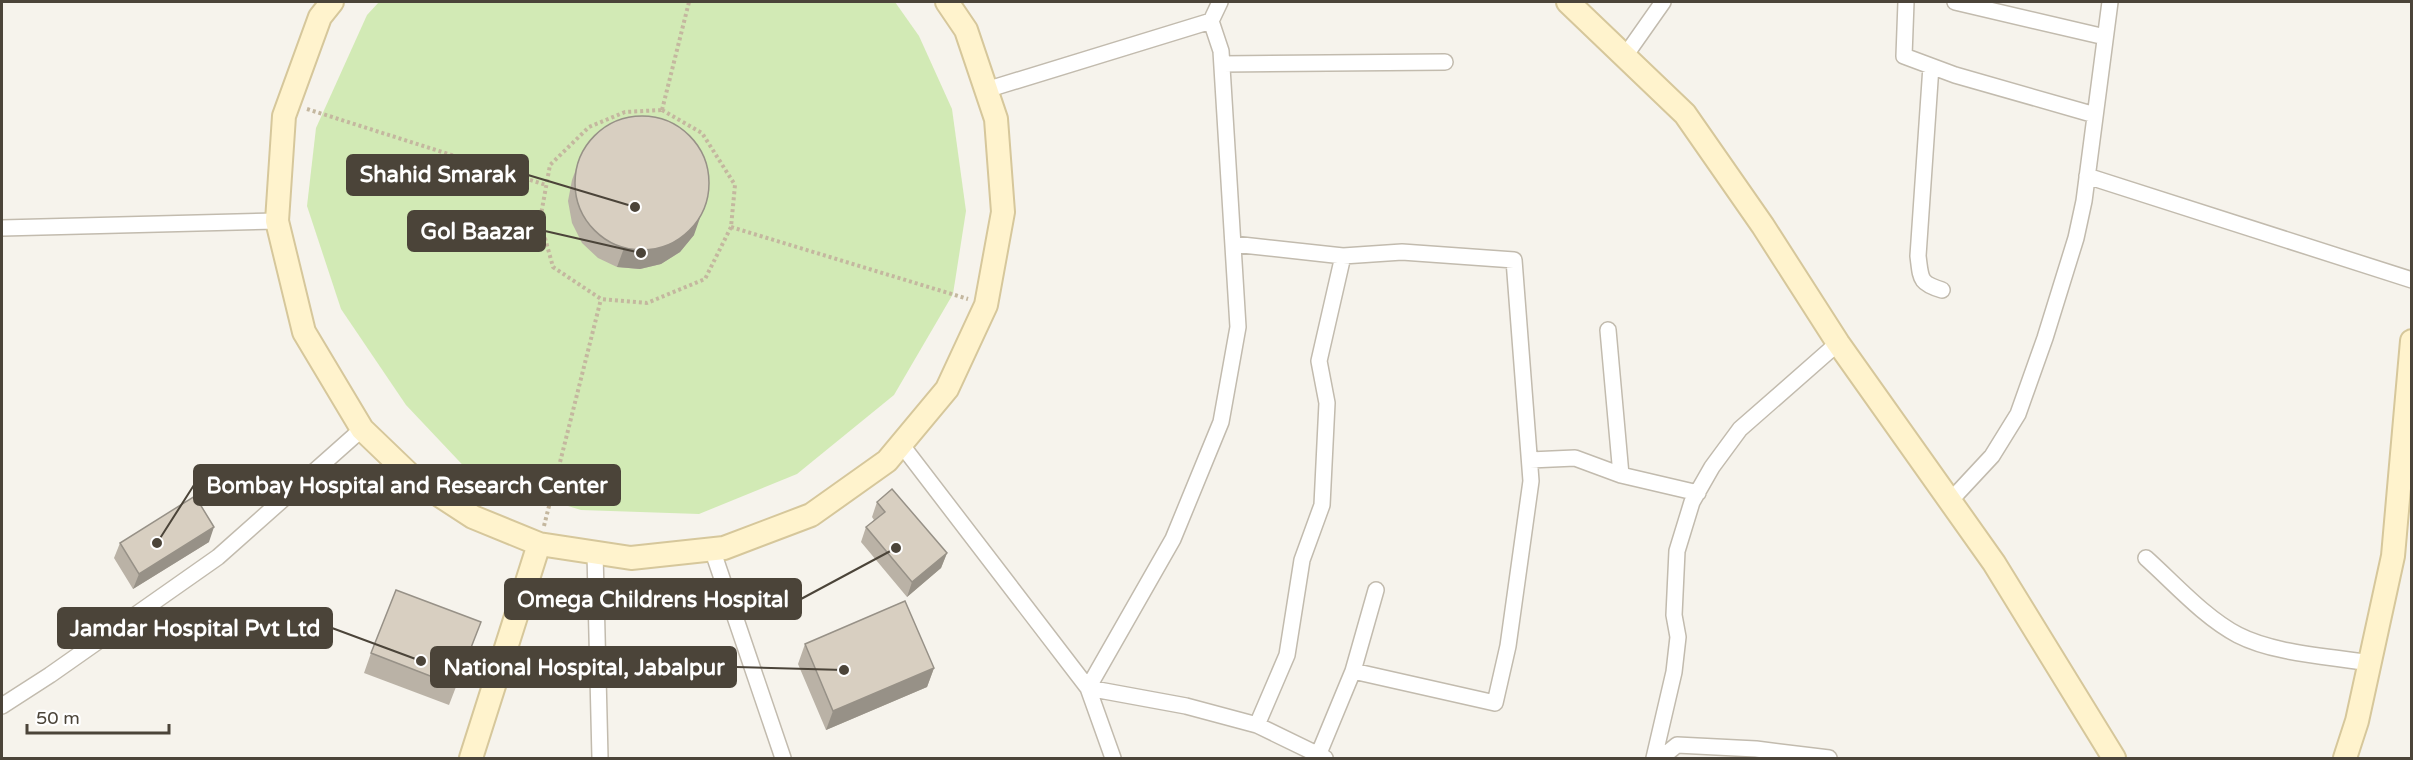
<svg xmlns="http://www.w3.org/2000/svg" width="2413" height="760" viewBox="0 0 2413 760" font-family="'Varela Round',sans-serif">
  <rect width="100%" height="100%" fill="#f6f3ec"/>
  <!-- green -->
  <path fill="#d2eab5" d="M379 2H895L919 36 952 109 966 211 953 294 894 395 797 474 699 514 581 510 474 477 406 405 341 309 307 206 316 128 367 15Z"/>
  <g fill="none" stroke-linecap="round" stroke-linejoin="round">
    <defs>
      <path id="street" d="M1906 2 1904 56 1955 75 2095 115
        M1955 2 2105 37
        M1625 56 1663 2
        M1222 64 1445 62
        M1931 66 1918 256C1921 279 1919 283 1942 290
        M986 90 1211 21 1220 2
        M2087 176 2412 280
        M2 228 277 221
        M1233 244 1343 256 1402 252 1514 260 1531 481 1508 646 1495 703 1353 671
        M1608 330 1621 475
        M901 444 1088 688 1113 758
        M1530 460 1575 458 1621 475 1698 493
        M1951 500 1992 456 2018 414 2045 338 2076 238 2084 201 2110 2
        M712 549 783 758
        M595 553 600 758
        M2146 558C2175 584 2204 617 2238 635 2275 654 2329 656 2370 663
        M1088 688 1173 539 1221 422 1238 327 1221 51 1211 21
        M1088 688 1186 706 1257 725 1325 758
        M2 706 50 675 218 557 362 429
        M1257 725 1287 655 1302 560 1322 505 1327 403 1319 361 1343 256
        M1317 758 1353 671 1376 590
        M1654 758 1674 672 1678 637 1674 615 1677 551 1692 502 1712 467 1740 429 1838 343
        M1661 758 1677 745 1756 749 1829 758"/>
      <path id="secondary" d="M332 2 320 17 284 116 277 221 304 332 362 429 413 478 473 517 539 544 631 558 724 548 811 515 887 461 947 389 986 305 1003 212 996 119 966 30 947 2
        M1568 2 1685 114 1763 226 1838 343 1994 563 2114 758
        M471 758 539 544
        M2345 758 2357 721 2393 556 2412 341"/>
    </defs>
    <!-- street casing -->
    <use href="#street" stroke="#c2bbae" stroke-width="18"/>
    <!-- secondary casing -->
    <use href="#secondary" stroke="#d6c79b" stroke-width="26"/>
    <!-- path -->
    <path stroke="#c4b79f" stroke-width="4" stroke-dasharray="3 3" stroke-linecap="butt" d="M307 109 546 185
      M662 110 702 133 735 185 731 227 705 279 647 303 601 299 553 267 540 220 550 165 589 127 625 112Z
      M662 110 689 2
      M731 227 968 299
      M544 526 601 299"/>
    <!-- street -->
    <use href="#street" stroke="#fff" stroke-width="15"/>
    <!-- secondary -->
    <use href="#secondary" stroke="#fff3cd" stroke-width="22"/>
  </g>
  <!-- wall -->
  <path fill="#bab2a6" d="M579 161 694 235 680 252 661 264 640 269 617 267 598 258 582 243 572 223 568 201 572 180Z
    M877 502 947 553 941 568 907 597 861 542 866 527 874 520 872 517Z
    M209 542 133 589 114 558 120 543Z
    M481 622 449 705 364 673 371 653Z
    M805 644 934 668 927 687 826 730 798 664Z"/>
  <!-- shaded-wall -->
  <path fill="#979187" d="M701 215 694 235 680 252 661 264 640 269 617 267 624 248Z
    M214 527 209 542 133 589 139 574Z
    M947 553 941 568 907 597 912 582Z
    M934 668 927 687 826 730 833 711Z"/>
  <!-- building -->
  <path fill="#d8cfc1" stroke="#979187" stroke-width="1.5" d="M575 183a67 67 0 1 1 134 0a67 67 0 1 1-134 0Z
    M892 489 947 553 912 582 866 527 885 512 877 502Z
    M195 496 214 527 139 574 120 543Z
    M396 590 481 622 456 686 371 653Z
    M905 601 934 668 833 711 805 644Z"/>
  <!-- callouts -->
  <path fill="none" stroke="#4b4439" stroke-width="2" d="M635 207L528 175M641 253L545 231M157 543L194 485M896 548L801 599M421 661L332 628M844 670L736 667"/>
  <g fill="#4b4439" stroke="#fff" stroke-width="2">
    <circle cx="635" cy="207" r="6"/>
    <circle cx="641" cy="253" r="6"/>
    <circle cx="157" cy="543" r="6"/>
    <circle cx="896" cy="548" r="6"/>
    <circle cx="421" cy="661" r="6"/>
    <circle cx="844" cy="670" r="6"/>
  </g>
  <g fill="#4b4439" stroke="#4b4439" stroke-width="2">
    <rect x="347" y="155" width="181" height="40" rx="6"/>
    <rect x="408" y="211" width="137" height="40" rx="6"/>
    <rect x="194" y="465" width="426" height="40" rx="6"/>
    <rect x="505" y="579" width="296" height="40" rx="6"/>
    <rect x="58" y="608" width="274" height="40" rx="6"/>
    <rect x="431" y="647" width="305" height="40" rx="6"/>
  </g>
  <g font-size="22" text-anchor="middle" font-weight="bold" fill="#fff">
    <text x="438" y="182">Shahid Smarak</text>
    <text x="477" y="239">Gol Baazar</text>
    <text x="407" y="493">Bombay Hospital and Research Center</text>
    <text x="653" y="607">Omega Childrens Hospital</text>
    <text x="195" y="636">Jamdar Hospital Pvt Ltd</text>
    <text x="584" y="675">National Hospital, Jabalpur</text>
  </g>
  <!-- border -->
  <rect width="2413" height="760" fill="none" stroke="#4b4439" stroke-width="6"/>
  <!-- scale -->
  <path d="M27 724v9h142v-9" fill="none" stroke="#4b4439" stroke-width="3"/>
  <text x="36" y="724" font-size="18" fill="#4b4439" stroke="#ffffff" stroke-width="4.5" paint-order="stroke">50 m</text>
</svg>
